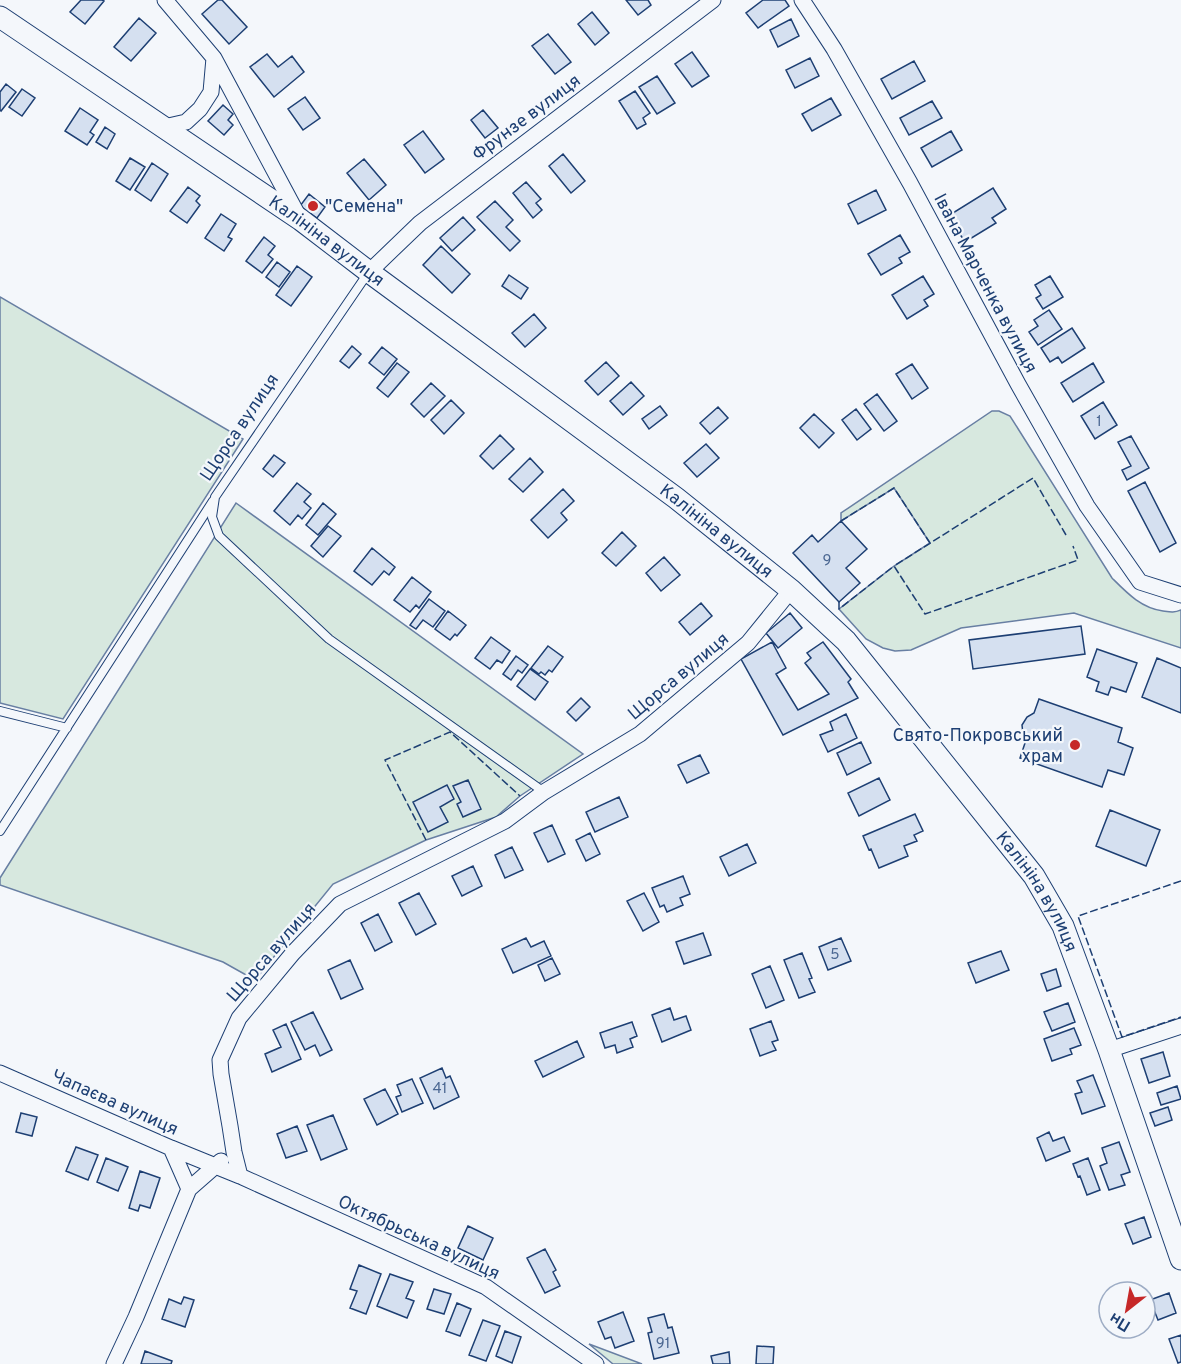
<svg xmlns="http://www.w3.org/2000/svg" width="1181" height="1364" viewBox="0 0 1181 1364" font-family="Overpass,sans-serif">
  <rect width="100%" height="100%" fill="#f4f7fb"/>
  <!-- green -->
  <path fill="#d7e8df" stroke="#687fa3" stroke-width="1.5" d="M0 297 243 439 63 719 0 703Z
    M992 411H999L1010 416 1112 578C1127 593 1141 608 1163 611 1170 612 1174 613 1181 610V648L1074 613 961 628 911 650 895 651 883 648 866 639 839 609 894 566 930 543 894 488 841 521V513Z
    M236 503 583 754 520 796 496 817 426 840 333 884 255 980 223 962 0 885V878Z
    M589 1344 642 1364H613Z"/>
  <!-- building -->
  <path fill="#d5e0f0" stroke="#1d3f73" stroke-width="1.5" d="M81 0H102L104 1 85 24 70 12Z
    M218 0H222L247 27 229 44 202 14Z
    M626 0H648L651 5 638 15Z
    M763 0H785L789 6 758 28 746 13Z
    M592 12 609 33 595 45 578 24Z
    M139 18 156 33 131 61 114 47Z
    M791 19 799 36 778 47 770 30Z
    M548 34 571 62 555 74 532 46Z
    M692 52 709 76 692 87 675 64Z
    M267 54 278 67 292 56 304 72 274 97 250 67Z
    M810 58 819 76 795 88 786 70Z
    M914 61 925 81 892 99 881 79Z
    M657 76 675 103 657 114 639 87Z
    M6 84 16 92 1 111 0 110V92Z
    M22 89 35 98 22 116 9 107Z
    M635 91 650 113 643 118 646 124 637 129 619 101Z
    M305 97 320 118 303 130 288 109Z
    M831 98 841 115 812 131 802 114Z
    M932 101 942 118 909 135 900 118Z
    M223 105 233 114 228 120 233 125 224 135 208 121Z
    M80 108 98 120 90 132 94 135 87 145 65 131Z
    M483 110 498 128 485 138 471 120Z
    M105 127 115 134 107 149 96 142Z
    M423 131 444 159 425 173 404 145Z
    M951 131 962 150 932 167 921 148Z
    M563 154 585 181 571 193 549 166Z
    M130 158 145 167 130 190 116 181Z
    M364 159 386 185 369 200 347 173Z
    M152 163 168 174 151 201 135 190Z
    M526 182 541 199 536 203 542 210 533 218 513 193Z
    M188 187 200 196 196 201 200 205 187 223 170 211Z
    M993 188 1006 209 992 218 996 223 965 242 948 216Z
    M876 190 886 210 858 224 848 204Z
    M309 194 325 207 317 218 300 206Z
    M495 201 513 220 506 227 520 241 510 251 477 217Z
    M221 214 236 224 228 237 232 239 224 251 205 238Z
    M463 217 475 230 452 251 440 238Z
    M900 235 910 252 899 258 902 263 881 275 868 254Z
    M264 237 275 246 268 255 273 259 262 273 246 261Z
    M441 246 470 274 452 293 423 265Z
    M277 262 290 272 279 287 266 277Z
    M297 266 312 277 291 306 276 295Z
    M509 275 528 288 521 299 502 286Z
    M923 276 934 294 924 300 928 306 907 319 892 295Z
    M1050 276 1063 297 1043 309 1036 298 1041 295 1035 285Z
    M1049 310 1062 329 1038 345 1029 332 1038 326 1034 320Z
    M534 314 546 328 525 347 512 333Z
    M1072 328 1085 348 1062 363 1058 357 1050 362 1041 348Z
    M352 346 361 354 349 368 340 361Z
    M382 347 397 359 384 375 369 363Z
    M606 362 619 376 598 395 585 381Z
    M397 363 409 372 388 397 377 388Z
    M1093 363 1104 382 1073 402 1061 383Z
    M912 364 928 388 912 399 896 374Z
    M631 382 644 396 623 415 610 401Z
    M431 383 445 396 424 417 411 404Z
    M877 394 897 421 884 431 864 404Z
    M451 400 464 413 444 434 431 420Z
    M1103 402 1117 425 1095 439 1081 416Z
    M660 406 667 415 649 429 642 419Z
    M718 407 728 418 710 434 700 423Z
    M856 409 871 429 857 440 842 420Z
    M814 414 834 433 819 448 800 428Z
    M500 435 514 449 493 469 480 456Z
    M1131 436 1149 468 1127 480 1122 470 1131 466 1118 442Z
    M706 444 719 458 697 477 684 463Z
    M274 455 285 463 273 477 263 469Z
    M530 458 543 472 523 492 509 479Z
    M1145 482 1176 543 1160 552 1128 491Z
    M297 483 311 494 304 502 311 508 302 519 298 515 290 525 274 511Z
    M563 489 574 501 561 513 567 520 548 538 531 520Z
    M323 503 336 514 318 535 306 525Z
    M841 521 867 549 846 568 860 583 839 602 793 553 812 535 818 542Z
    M328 526 341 536 323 557 311 546Z
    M622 532 636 546 616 566 602 553Z
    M372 548 395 567 389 575 384 571 372 585 354 571Z
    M664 557 680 575 661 591 646 573Z
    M412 577 431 592 419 608 416 605 410 612 394 600Z
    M429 599 445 611 433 627 423 620 416 629 410 625Z
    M701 603 712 616 690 635 679 622Z
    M448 611 466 625 457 636 455 634 450 640 435 629Z
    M790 613 802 628 778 648 766 633Z
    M1081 626 1085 654 973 669 969 640Z
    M491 637 510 651 502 663 497 660 490 669 475 658Z
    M772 642 786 668 776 674 798 710 829 694 805 663 811 658 807 653 823 642 851 679 848 682 858 698 783 735 741 659Z
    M548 646 563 657 552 672 549 670 545 675 541 672 539 674 531 668Z
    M1097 649 1137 663 1126 692 1111 687 1108 695 1096 691 1099 682 1087 677Z
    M516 656 528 665 522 673 518 670 511 680 503 674Z
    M1157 658 1181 668V713L1142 697Z
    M530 669 548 682 535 700 517 686Z
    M581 698 590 707 576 721 567 712Z
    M1039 699 1122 728 1118 742 1133 748 1124 775 1108 770 1102 787 1020 758 1026 740 1023 734 1022 725 1027 717 1034 713Z
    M846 714 857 738 828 752 820 735 833 730 830 722Z
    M861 742 871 763 847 775 837 753Z
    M700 755 709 773 687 783 678 765Z
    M879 778 890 800 859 816 848 793Z
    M468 780 481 809 463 817 457 804 461 802 453 786Z
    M447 785 454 799 440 807 448 822 428 832 413 802Z
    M619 797 628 817 595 832 586 812Z
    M1110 810 1160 830 1146 866 1096 846Z
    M915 814 923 831 914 835 917 841 904 846 908 856 879 868 871 849 869 850 863 836Z
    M552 825 565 854 548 862 534 833Z
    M590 833 600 854 586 861 576 840Z
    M747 844 756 863 729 876 720 857Z
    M512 847 523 870 505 878 495 855Z
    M473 866 482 886 462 896 452 876Z
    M683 876 690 894 680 898 683 905 667 912 664 905 660 907 652 888Z
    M419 893 436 924 416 935 399 903Z
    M644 893 659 922 643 931 627 901Z
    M378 914 392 942 375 951 361 923Z
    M703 933 711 955 684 964 676 942Z
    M526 938 531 947 544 941 551 956 513 973 502 949Z
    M841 938 851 961 828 970 819 947Z
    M1001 951 1009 970 976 983 968 963Z
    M802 953 812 978 809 979 815 992 799 998 784 960Z
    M552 958 560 974 545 981 538 965Z
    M350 960 363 989 341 999 328 970Z
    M770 966 784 1000 766 1008 752 974Z
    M1056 969 1061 986 1047 991 1041 974Z
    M1068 1003 1075 1022 1052 1031 1044 1012Z
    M670 1008 674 1020 686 1016 691 1030 662 1042 652 1015Z
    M313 1012 332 1050 320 1056 315 1045 305 1050 291 1022Z
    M771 1021 778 1040 772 1042 776 1050 760 1056 750 1029Z
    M632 1022 637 1036 630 1039 633 1047 617 1053 615 1045 605 1048 600 1033Z
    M286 1024 301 1059 272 1072 265 1054 281 1047 273 1030Z
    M1074 1028 1081 1045 1070 1049 1072 1054 1052 1061 1044 1039Z
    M577 1041 584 1057 543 1077 535 1061Z
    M1163 1052 1170 1076 1149 1083 1141 1059Z
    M442 1068 446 1078 450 1076 459 1097 434 1109 420 1078Z
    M1093 1075 1105 1106 1082 1114 1075 1094 1082 1092 1077 1081Z
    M412 1079 423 1103 402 1112 396 1097 401 1095 397 1085Z
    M1177 1086 1181 1099 1161 1105 1157 1093Z
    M385 1089 398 1114 377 1125 364 1099Z
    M1168 1107 1172 1120 1155 1126 1150 1113Z
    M21 1113 37 1117 32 1136 16 1132Z
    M333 1115 347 1149 321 1160 307 1125Z
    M297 1126 307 1151 286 1158 277 1134Z
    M1049 1132 1053 1141 1064 1137 1070 1151 1046 1161 1037 1138Z
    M1119 1142 1130 1172 1121 1175 1125 1185 1109 1190 1100 1166 1107 1163 1102 1148Z
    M76 1147 98 1155 88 1180 66 1171Z
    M106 1158 128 1167 118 1191 97 1182Z
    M1088 1158 1100 1190 1087 1195 1080 1176 1078 1177 1073 1164Z
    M140 1171 160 1178 150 1208 140 1205 138 1211 129 1208Z
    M1144 1217 1151 1237 1133 1244 1125 1224Z
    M468 1226 493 1238 483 1260 458 1248Z
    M545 1249 556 1270 553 1272 560 1286 545 1293 527 1258Z
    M359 1265 381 1274 366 1314 350 1308 357 1291 350 1289Z
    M390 1274 413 1282 406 1298 414 1301 407 1318 377 1306Z
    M434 1289 451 1294 444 1314 427 1309Z
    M1169 1293 1176 1313 1158 1320 1150 1300Z
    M184 1297 194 1300 185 1327 162 1319 169 1299 181 1304Z
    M457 1303 471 1309 460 1336 446 1331Z
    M623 1312 634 1341 615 1348 611 1337 605 1339 598 1322Z
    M664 1314 668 1328 672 1327 679 1353 654 1359 648 1333 652 1332 648 1318Z
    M483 1320 500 1326 486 1361 469 1355Z
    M505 1331 521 1337 512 1363 496 1356Z
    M1181 1335V1362L1178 1363 1169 1339Z
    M757 1346 774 1347 773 1364H756Z
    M145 1351 172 1361 171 1364H141Z
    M729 1352 730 1364H713L711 1356Z"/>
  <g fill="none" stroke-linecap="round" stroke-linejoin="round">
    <defs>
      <path id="lane" d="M368 273 215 497 212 517 219 536 329 639 544 792
        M0 711 67 728
        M0 831 213 501"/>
      <path id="street" d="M165 0 214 58 299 217
        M802 0 834 49 910 183 1018 384 1087 506 1140 582 1181 595
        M164 127 186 122 200 109 211 92 214 58
        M369 272 420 223 713 0
        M1109 1050 1181 1026
        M0 1073 171 1148 240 1176 486 1287 596 1364
        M171 1148 189 1189
        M240 1176 234 1152 230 1126 221 1074 220 1060 239 1018 293 953 340 904 505 821 544 792 640 734 748 643 791 590
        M114 1364 136 1317 189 1189 221 1161"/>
      <g id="secondary">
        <path id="s1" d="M0 17 301 220 369 272 676 498 791 590 846 641 1034 876 1063 926 1109 1050 1181 1259"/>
      </g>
    </defs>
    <!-- lane casing -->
    <use href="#lane" stroke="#1d3f73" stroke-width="10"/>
    <!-- street casing -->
    <use href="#street" stroke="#1d3f73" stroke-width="17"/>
    <!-- secondary casing -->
    <use href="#secondary" stroke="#1d3f73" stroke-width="23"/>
    <!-- lane -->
    <use href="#lane" stroke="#f4f7fb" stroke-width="8"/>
    <!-- street -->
    <use href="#street" stroke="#f4f7fb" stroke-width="15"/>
    <!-- secondary -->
    <use href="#secondary" stroke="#f4f7fb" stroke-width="21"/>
    <!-- fence -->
    <path stroke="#1d3f73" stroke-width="1.5" stroke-dasharray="8 3" stroke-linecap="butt" d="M841 521 894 488 930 543
      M1066 535 1033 478 894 566 925 614 1078 560 1073 546
      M839 602V609L894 566
      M426 840 385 760 450 732 520 796
      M1181 881 1078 916 1122 1037 1181 1017"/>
  </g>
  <!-- markers -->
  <g fill="#c62828" stroke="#f4f7fb" stroke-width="2">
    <circle cx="313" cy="206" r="6"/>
    <circle cx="1075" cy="745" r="6"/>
  </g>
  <g text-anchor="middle" stroke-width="4.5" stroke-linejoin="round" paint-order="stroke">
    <!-- number labels -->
    <g font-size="15" fill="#4b6792">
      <text x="1099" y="426">1</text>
      <text x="827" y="565">9</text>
      <text x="835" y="959">5</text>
      <text x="440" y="1093">41</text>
      <text x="663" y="1348">91</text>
    </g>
    <!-- street labels -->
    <g font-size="18" fill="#1d3f73" stroke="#f4f7fb">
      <text transform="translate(526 117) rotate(-37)" y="6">Фрунзе вулиця</text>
      <text dy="6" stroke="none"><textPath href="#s1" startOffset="396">Калініна вулиця</textPath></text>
      <text transform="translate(986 283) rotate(62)" y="6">Івана Марченка вулиця</text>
      <text transform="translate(239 427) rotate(-56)" y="6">Щорса вулиця</text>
      <text dy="6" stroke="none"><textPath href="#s1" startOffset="882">Калініна вулиця</textPath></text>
      <text transform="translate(678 676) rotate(-40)" y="6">Щорса вулиця</text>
      <text dy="6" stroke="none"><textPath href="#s1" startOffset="1368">Калініна вулиця</textPath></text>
      <text transform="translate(271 952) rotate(-49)" y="6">Щорса вулиця</text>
      <text transform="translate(115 1102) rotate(24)" y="6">Чапаєва вулиця</text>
      <text transform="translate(419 1237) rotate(25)" y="6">Октябрьська вулиця</text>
    </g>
    <!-- poi labels -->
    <g font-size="18" fill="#1d3f73" stroke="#f4f7fb" text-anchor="start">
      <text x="325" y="212">"Семена"</text>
      <text x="1063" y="741" text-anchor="end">Свято-Покровський<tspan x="1063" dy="21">храм</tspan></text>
    </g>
  </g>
  <!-- north arrow -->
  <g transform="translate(1127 1310) rotate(211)"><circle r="28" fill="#f4f7fb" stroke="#9eadc5" stroke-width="1.5"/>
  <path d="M0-4.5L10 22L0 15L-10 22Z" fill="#c62828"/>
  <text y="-9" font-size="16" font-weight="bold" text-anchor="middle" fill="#1d3f73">Пн</text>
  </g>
</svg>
